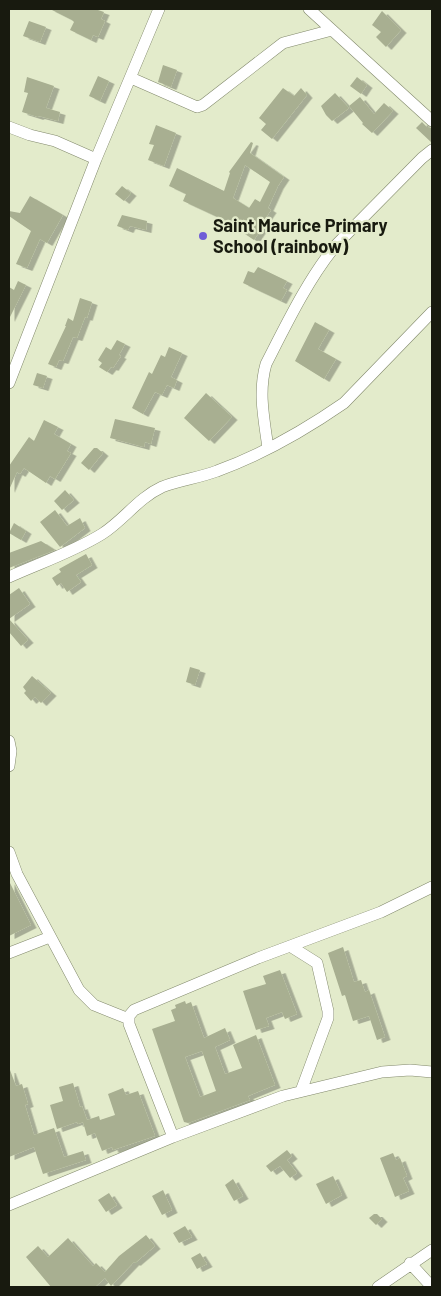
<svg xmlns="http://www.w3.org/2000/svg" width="441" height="1296" viewBox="0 0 441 1296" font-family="Barlow,sans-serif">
  <defs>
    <filter id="shadow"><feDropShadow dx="5.5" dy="3" stdDeviation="0" flood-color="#0004"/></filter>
  </defs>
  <rect width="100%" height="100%" fill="#e3ebcb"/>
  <!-- building -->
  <path fill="#a8af91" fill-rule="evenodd" filter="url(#shadow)" d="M50 9H95L104 12 101 19 105 21 98 37 93 35 91 40 70 30 74 22 72 20Z
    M382 11 401 30 386 47 376 37 381 32 372 25Z
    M29 21 46 27 40 42 23 36Z
    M163 65 177 70 171 87 158 82Z
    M98 76 109 81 100 101 89 96Z
    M27 77 54 86 46 108 60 112 58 121 39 116 38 117 22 112 28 93 24 92Z
    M357 77 367 85 361 94 350 86Z
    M283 88 294 96 301 88 307 95 272 139 261 130 266 124 259 118Z
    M335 93 349 108 332 121 326 115 321 106Z
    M360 97 374 114 384 103 393 111 372 133 362 124 363 123 349 106Z
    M422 122 427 127 432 128V143L416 128Z
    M156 125 176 133 164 166 148 160 154 145 149 144Z
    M251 142 253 143 250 153 284 177 278 186 268 208 271 210 265 219 267 220 254 240 224 220 183 201 186 194 169 186 177 168 224 191 230 173 229 172ZM245 165 270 182 260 202 255 199 249 208 233 198Z
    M122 186 131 193 124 201 115 194Z
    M30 196 63 215 47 243 40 239 27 268 16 264 31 231 9 216V211L20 213Z
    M122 215 147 221 146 230 130 226 128 230 117 226Z
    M258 267 287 281 283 288 287 290 281 301 243 283 248 271 254 273Z
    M18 281 26 285 9 319V287L14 290Z
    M80 298 92 302 87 318 85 317 77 338 73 337 63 361 59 360 56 367 48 364 66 326H65L68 318 73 321Z
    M315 322 329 330 318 349 336 359 324 379 295 361Z
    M117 340 125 344 119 355 121 356 113 368 111 367 107 372 99 367 102 363 98 360 106 347 111 350Z
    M169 347 182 353 171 377 177 380 174 388 167 385 162 395 155 392 143 414 132 408 149 372 152 374 161 355 165 357Z
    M37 373 47 376 43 388 33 385Z
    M206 393 232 417 209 441 184 418Z
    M115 419 155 428 151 444 145 442 144 447 110 438Z
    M44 420 58 427 54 434 71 444 67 451 71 453 55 479 50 476 46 483 24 468 20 474 17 472 9 490V466L29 437 34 441Z
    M94 448H97L103 453 89 470 81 463Z
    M65 490 74 500 62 510 54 501Z
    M55 510 67 526 80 518 85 528 60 547 40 522Z
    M14 523 26 531 21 540 9 533Z
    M41 541 55 550 9 568V553Z
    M86 554 92 565 76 575 81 582 67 592 61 583 57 586 52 578 61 572 59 569Z
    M19 588 30 604 9 619 28 640 21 646 9 632V595Z
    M190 667 200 670 195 685 186 682Z
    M32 676 51 693 41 703 35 697 31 701 24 693 26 691 23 687Z
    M9 881 31 925 9 936Z
    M343 947 354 982 361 980 365 992 369 990 385 1037 377 1040 369 1016 353 1021 345 995 342 996 328 953Z
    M280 970 297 1014 285 1019 282 1012 266 1018 269 1026 256 1030 243 991 266 984 263 976Z
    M185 1001 186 1004 191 1002 204 1038 225 1028 230 1040 215 1047 225 1074 242 1068 233 1045 256 1035 275 1085 248 1096 250 1100 188 1123 184 1122 152 1029 175 1021 171 1010 176 1008 175 1005ZM202 1051 216 1091 200 1097 185 1057Z
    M9 1070H10L16 1086 22 1084 28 1104 25 1105 34 1135 54 1128 64 1157 83 1151 86 1160 43 1174 34 1147 9 1157Z
    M73 1083 80 1107 82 1106 87 1120 99 1116 100 1120 115 1115 108 1094 123 1088 126 1095 138 1091 155 1136 113 1150 112 1147 102 1151 95 1133 87 1136 83 1122 78 1124 77 1122 57 1129 50 1105 63 1101 59 1087Z
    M287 1150 292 1156 287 1160 297 1173 290 1178 280 1166 271 1172 266 1166Z
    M393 1153 396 1160 400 1158 407 1176 403 1178 409 1191 395 1197 380 1158Z
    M333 1176 342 1195 326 1204 316 1184Z
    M233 1179 243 1196 234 1201 225 1185Z
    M163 1190 172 1210 162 1215 152 1196Z
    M109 1193 117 1205 106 1212 98 1200Z
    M374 1214H377L382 1219 376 1225 369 1218Z
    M185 1226 192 1237 179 1243 173 1233Z
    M146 1235 155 1246 135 1263 134 1262 111 1286 105 1278 95 1287H51L26 1257 38 1246 48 1257 68 1238 93 1266 96 1263 105 1272 119 1256Z
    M200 1253 207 1264 197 1269 191 1258Z"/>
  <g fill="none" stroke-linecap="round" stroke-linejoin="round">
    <defs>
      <path id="minor" d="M309 9 432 121
        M131 78 197 107 203 105 283 43 332 30
        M9 127 30 135 55 141 96 159
        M9 383 96 159 159 9
        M268 448C264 419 258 392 266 364 286 325 309 277 337 244L422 158 432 150
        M9 577C40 563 73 552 102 534 124 520 138 498 162 487 179 480 199 478 217 471 261 455 305 430 344 403L432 312
        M9 741 11 751 9 766
        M9 852 17 874 79 990 94 1005 129 1019
        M290 946 317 963 328 1011V1018L301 1091
        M9 953 50 937
        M173 1137 129 1024V1016L134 1010 258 958 381 912 432 887
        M9 1205 173 1137 283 1096 382 1072 410 1070 432 1072
        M410 1263 432 1287
        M378 1287 432 1250"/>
    </defs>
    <!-- minor casing -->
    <use href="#minor" stroke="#82896c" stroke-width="12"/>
    <!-- minor -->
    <use href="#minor" stroke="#fff" stroke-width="11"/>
  </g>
  <!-- markers -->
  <circle fill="#6f5dd7" stroke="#e3ebcb" stroke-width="2" cx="203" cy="236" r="5"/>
  <g text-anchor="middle" stroke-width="4.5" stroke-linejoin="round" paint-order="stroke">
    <!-- poi labels -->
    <g font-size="18" font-weight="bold" fill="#181a0f" stroke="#e3ebcb" text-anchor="start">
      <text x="213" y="232">Saint Maurice Primary<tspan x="213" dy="21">School (rainbow)</tspan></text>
    </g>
  </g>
  <!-- border -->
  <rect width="441" height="1296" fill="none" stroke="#181a0f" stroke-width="20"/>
</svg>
